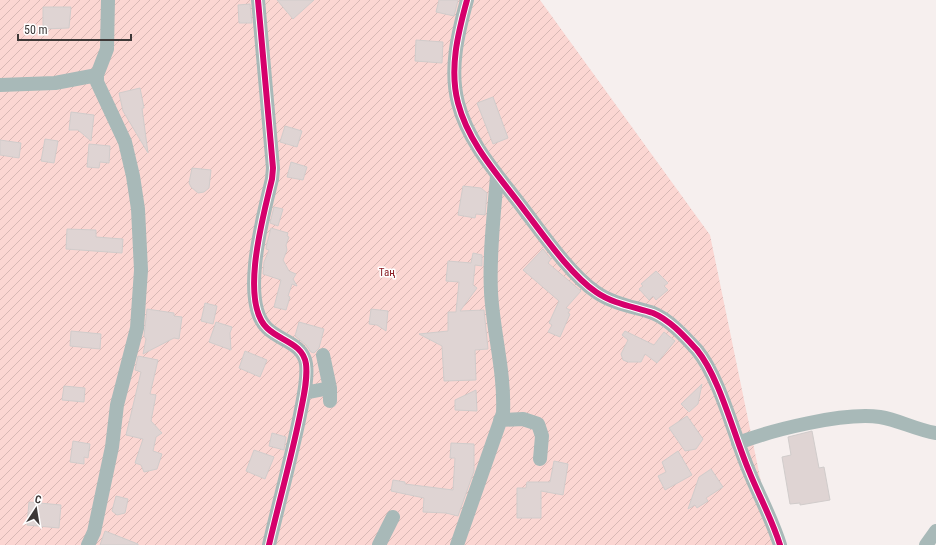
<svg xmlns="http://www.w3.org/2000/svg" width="936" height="545" viewBox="0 0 936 545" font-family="'Roboto Condensed',sans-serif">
  <defs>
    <pattern id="garden-furrows" width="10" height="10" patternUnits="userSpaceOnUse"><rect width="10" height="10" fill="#fbd6d2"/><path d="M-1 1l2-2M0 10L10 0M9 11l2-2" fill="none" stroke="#d8b8b5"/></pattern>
  </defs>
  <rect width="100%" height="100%" fill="#f6efee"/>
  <!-- garden -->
  <path fill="url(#garden-furrows)" d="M0 0H540L710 235 774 545H0Z"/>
  <!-- building -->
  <path fill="#dfd4d3" stroke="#d1cccb" d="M277 0H314L293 19Z
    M439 0H458L454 16 436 12Z
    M250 4 252 23H239L238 5Z
    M43 7H71L69 28 43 29Z
    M416 40 443 42 442 63 415 61Z
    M140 88 144 108H142L148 153 123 111 119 93Z
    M493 97 508 138 493 144 477 103Z
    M71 112 94 115 91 141 78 130H69Z
    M285 126 302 131 297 147 280 142Z
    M45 139 58 141 54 163 41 161Z
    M0 140 21 143 19 158 0 155Z
    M89 144 110 146 109 163 100 162 99 168 87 167Z
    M291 162 307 167 303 180 287 177Z
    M192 168 211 170 209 188 204 192 198 193 191 187 189 183Z
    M463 186 481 188 487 193 485 215 476 214 475 218 458 215Z
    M274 207 283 209 278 226 270 223Z
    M271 228 288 233 287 236 289 237 286 245 287 250 283 260 289 271 296 274 293 279 297 286 292 284 288 296 290 297 286 310 274 307 281 280 263 274 264 262 269 250 266 249 267 243Z
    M67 229 96 230V237L123 239 122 253 66 249Z
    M543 249 551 259 548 263 581 291 566 308 570 310 568 313 570 314 560 337 548 332 552 325 549 323 559 301 523 270Z
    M473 253 482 255V266L475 265 473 285 477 288 460 311 484 310 488 349 475 350 476 380 444 381 442 346 419 334 448 331V312H456L459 282 446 281 448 261 471 263Z
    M656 271 668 283 664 286 668 290 656 300 653 296 649 300 639 289 643 286 641 284Z
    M205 303 217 306 213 324 201 321Z
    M147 309 174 313V316L182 317 179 339 174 338 143 354 146 339 144 336Z
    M371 309 388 311 386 331 377 325 369 324Z
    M216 322 232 327 230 333 231 350 209 342Z
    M299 322 324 329 319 348 314 353 311 352 306 345 295 336Z
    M71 331 101 334 100 349 70 346Z
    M625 331 654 345 664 332 675 341 657 363 645 354 641 362H628L623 360 621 354 628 340 622 335Z
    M245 351 267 360 260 377 239 368Z
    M138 356 158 360 150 394 156 395 151 421 162 433 156 437 153 451 162 454 157 469 144 472 141 465 135 463 143 439 126 435 141 372 135 370Z
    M702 384 698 404 689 412 681 404Z
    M64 386 85 388 84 402 62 400Z
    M476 390 477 411 455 410V400Z
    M687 416 703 439 696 449 685 451 669 428Z
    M812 431 819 468 824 467 830 500 800 505V503L790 504 782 457 791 455 788 437Z
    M272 433 286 437 284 450 269 446Z
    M73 441 90 444 88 458 84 457V464L70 462Z
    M451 443 474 444V471L458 516 446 513 423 512 424 498 391 491 393 480 405 482V484L453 490 455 458H450Z
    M254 450 274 457 265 479 246 471Z
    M678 451 692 475 665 490 658 476 666 472 662 462Z
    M554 461 568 464 563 495 541 491V518H517V488H526L527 482H550Z
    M711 469 723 487 706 498 708 501 697 508 695 505 688 509 699 477Z
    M116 496 128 499 125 513 117 515 112 511Z
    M29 502 61 505 59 528 27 525Z
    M105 531 138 544V545H100Z"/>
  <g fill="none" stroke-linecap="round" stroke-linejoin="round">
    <!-- minor -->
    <path stroke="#a8b9b8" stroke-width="14" d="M258 0 273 168 272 179C264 213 239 301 267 328 280 341 303 343 306 364 308 380 303 399 300 415 291 459 279 502 269 545
      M467 0C458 33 449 69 458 103 469 145 500 177 525 211 544 236 571 275 596 292 613 304 635 307 653 313 670 320 685 337 697 350 720 378 734 436 749 471 759 496 772 519 780 545
      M0 85 55 83 97 75
      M323 355 330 388V401
      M304 393 330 388
      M500 420 523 419 538 424 542 436 540 459
      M738 443C772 430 843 412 880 417 899 420 916 430 936 433
      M88 545 94 532 112 447 117 405 137 328 141 270 138 209 133 176 125 142 97 82V75L107 49 108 0
      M379 545 393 517
      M457 545 503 413C505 372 493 332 491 292 489 254 494 214 497 176
      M926 545 936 531"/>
    <defs>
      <path id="cycleway" d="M258 0 273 168 272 179C264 213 239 301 267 328 280 341 303 343 306 364 308 380 303 399 300 415 291 459 279 502 269 545
        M467 0C458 33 449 69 458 103 469 145 500 177 525 211 544 236 571 275 596 292 613 304 635 307 653 313 670 320 685 337 697 350 720 378 734 436 749 471 759 496 772 519 780 545"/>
    </defs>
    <!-- cycleway casing -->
    <use href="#cycleway" stroke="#fff" stroke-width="8"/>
    <!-- cycleway -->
    <use href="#cycleway" stroke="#d6006c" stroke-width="6"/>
  </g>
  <g text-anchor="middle" stroke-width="3" stroke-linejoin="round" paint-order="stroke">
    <!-- park labels -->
    <g font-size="11" fill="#8a1d23" stroke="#fff">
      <text x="387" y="276">Таң</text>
    </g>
  </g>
  <!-- north arrow -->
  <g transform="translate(36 509) rotate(12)" stroke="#ffffff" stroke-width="3" paint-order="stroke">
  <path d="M0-3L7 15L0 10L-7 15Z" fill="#3d3837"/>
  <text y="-6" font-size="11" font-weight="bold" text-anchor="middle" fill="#3d3837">С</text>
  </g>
  <!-- scale -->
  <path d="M18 34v6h113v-6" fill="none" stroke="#3d3837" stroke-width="2"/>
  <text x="24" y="34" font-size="12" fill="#3d3837" stroke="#ffffff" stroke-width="3" paint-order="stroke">50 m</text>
</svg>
